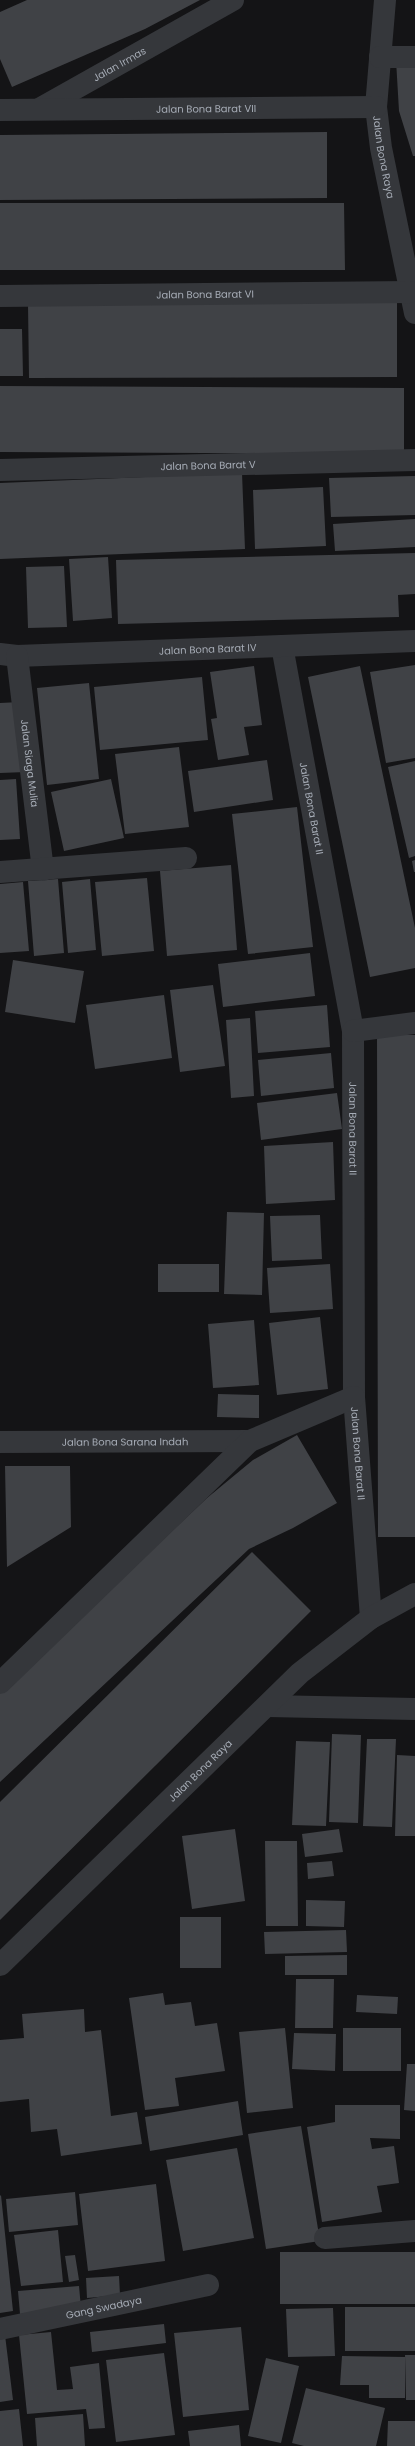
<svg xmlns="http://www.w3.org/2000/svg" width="415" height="2446" viewBox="0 0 415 2446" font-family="Poppins,sans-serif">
  <rect width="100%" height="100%" fill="#141416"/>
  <!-- building -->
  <path fill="#404246" d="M27 0H200L145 29 12 87 0 59V12Z
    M415 59V156H413L399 111 396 60Z
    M327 132V198L0 200V135Z
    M0 203H344L345 270H0Z
    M397 302V377L29 378 28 304Z
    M0 329H22L23 376H0Z
    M0 386 404 388V454L0 452Z
    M242 473 245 549 0 559V483Z
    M415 476V515L331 517 329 478Z
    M323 487 326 546 255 549 253 490Z
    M415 519V547L335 551 333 524Z
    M415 553V594L398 595 399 617 118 624 116 560Z
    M108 557 112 618 73 621 69 559Z
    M64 566 67 627 28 628 26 567Z
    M415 665V758L386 763 370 672Z
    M254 666 262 725 244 727 249 755 218 760 211 719 217 718 210 672Z
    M360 666 415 928V968L370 977 308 677Z
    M202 677 208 740 100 750 94 687Z
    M89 683 99 779 47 785 37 688Z
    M20 702 26 772 0 773V703Z
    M179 747 189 827 125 834 115 754Z
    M267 760 273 800 194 812 188 771Z
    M415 761V856L409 858 388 767Z
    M16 779 20 839 0 840V780Z
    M111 779 124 838 64 851 51 792Z
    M297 807 313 947 248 954 232 814Z
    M415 860V872H414L412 861Z
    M231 865 237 950 167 956 160 871Z
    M147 878 154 951 102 956 95 882Z
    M58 879 64 953 34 956 28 881Z
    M90 879 96 950 68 953 62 882Z
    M23 882 29 951 0 953V884Z
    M310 953 315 996 223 1007 218 964Z
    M13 960 84 971 75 1023 5 1012Z
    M213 985 225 1066 180 1072 170 990Z
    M164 995 172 1058 95 1069 86 1005Z
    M327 1005 330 1047 258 1053 255 1011Z
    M250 1018 254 1096 231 1098 226 1020Z
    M377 1035H415V1537H378Z
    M331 1053 334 1088 261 1096 258 1060Z
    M337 1093 342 1129 261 1140 257 1103Z
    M333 1142 335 1200 266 1204 264 1146Z
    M227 1212 264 1213 262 1295 224 1294Z
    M320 1215 322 1259 272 1261 270 1216Z
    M158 1264H219V1292H158Z
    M330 1264 333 1309 270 1313 267 1268Z
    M320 1317 328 1389 277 1395 269 1323Z
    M254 1320 259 1385 213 1388 208 1324Z
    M218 1394 259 1395V1418L217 1417Z
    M297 1435 337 1503 293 1528 249 1549 0 1782V1693L207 1498 253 1460Z
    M5 1466H70L71 1527 7 1567Z
    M252 1552 311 1611 0 1920V1802Z
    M332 1734 361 1735 358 1823 329 1822Z
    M367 1739H396L392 1827 363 1826Z
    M296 1741 330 1742 326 1826 292 1825Z
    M397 1755 415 1756V1836H395Z
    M235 1829 245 1901 192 1909 182 1836Z
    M339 1829 343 1852 305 1857 302 1834Z
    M265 1841H297L298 1926H266Z
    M332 1861 334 1876 308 1879 307 1863Z
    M306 1900 345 1901 344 1927 306 1926Z
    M180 1917H221V1968H180Z
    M346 1930 347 1952 265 1954 264 1932Z
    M347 1955V1975H285V1956Z
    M296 1979H334L333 2028H295Z
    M163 1993 165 2005 191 2002 195 2026 217 2023 225 2071 175 2078 179 2106 145 2110 129 1998Z
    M357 1995 398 1997 397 2014 356 2012Z
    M84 2009 85 2032 101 2030 111 2116 137 2112 142 2144 61 2156 57 2129 31 2132 29 2099 0 2102V2040L24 2038 22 2014Z
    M285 2028 293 2108 247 2113 239 2032Z
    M343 2028H401V2071H343Z
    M294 2033 336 2034 335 2071 292 2069Z
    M407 2064H415V2111L404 2110Z
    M238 2101 243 2135 150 2151 145 2117Z
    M335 2105H400V2139L370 2138 372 2149 394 2146 399 2183 377 2186 382 2212 322 2222 307 2127 335 2122Z
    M301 2126 320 2241 266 2249 248 2134Z
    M237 2148 254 2238 183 2251 166 2160Z
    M156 2184 165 2261 88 2271 79 2194Z
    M75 2192 78 2225 9 2232 6 2199Z
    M1 2195 13 2311 0 2313V2196Z
    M58 2230 63 2282 21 2286 14 2235Z
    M280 2252H415V2304H280Z
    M75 2255 79 2280 69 2282 65 2256Z
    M119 2276 120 2295 87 2298 86 2278Z
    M79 2286 81 2308 20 2314 18 2291Z
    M345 2307H415V2351H345Z
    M333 2308 335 2356 288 2357 286 2309Z
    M164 2324 166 2343 92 2352 90 2332Z
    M241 2327 249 2410 183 2417 174 2333Z
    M51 2332 57 2390 73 2389 70 2367 99 2363 105 2428 89 2429 86 2409 27 2414 19 2335Z
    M5 2335 13 2400 0 2402V2336Z
    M164 2353 175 2435 116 2442 106 2360Z
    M405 2355H415V2400H406Z
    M342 2356 405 2357V2398H369V2385H340Z
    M266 2358 299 2366 281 2443 248 2436Z
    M306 2388 385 2408 376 2446H304L292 2443Z
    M19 2409 23 2446H0V2411Z
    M83 2414 85 2446H37L35 2418Z
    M388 2421H415V2446H387Z
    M239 2425 241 2446H190L188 2431Z"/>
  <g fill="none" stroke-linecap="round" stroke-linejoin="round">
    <!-- street -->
    <g stroke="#35373b" stroke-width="22">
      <path id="s1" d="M385 0 376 107 381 148 415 313"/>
      <path d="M380 57H415"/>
      <path id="s2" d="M39 109 233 0"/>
      <path id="s3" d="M0 110 376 107"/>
      <path id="s4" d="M0 296 410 292"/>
      <path id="s5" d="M0 470 415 460"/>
      <path id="s6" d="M282 646 353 1031 354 1397 371 1618"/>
      <path id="s7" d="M0 654 17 656 415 641"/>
      <path id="s8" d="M17 656 43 870"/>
      <path d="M0 872 186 858"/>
      <path d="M353 1031 415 1023"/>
      <path id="s9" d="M0 1442 250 1441"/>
      <path d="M0 1683 250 1441 354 1397"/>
      <path d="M268 1706 415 1709"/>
      <path id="s10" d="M0 1965 300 1673 371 1618 415 1594"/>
      <path d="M325 2238 415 2231"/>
      <path id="s11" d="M0 2329 208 2285"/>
    </g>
  </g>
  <g text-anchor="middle" stroke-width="3.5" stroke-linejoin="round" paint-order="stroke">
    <!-- street labels -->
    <g font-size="10" fill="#a6acb6" stroke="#0f0f11">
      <text dy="4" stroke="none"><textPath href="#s2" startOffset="92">Jalan Irmas</textPath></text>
      <text dy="4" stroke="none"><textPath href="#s3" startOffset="206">Jalan Bona Barat VII</textPath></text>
      <text dy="4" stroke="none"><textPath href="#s1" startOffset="158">Jalan Bona Raya</textPath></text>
      <text dy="4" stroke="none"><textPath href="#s4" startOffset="205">Jalan Bona Barat VI</textPath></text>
      <text dy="4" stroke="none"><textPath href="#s5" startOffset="208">Jalan Bona Barat V</textPath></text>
      <text dy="4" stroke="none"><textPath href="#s7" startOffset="208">Jalan Bona Barat IV</textPath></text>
      <text dy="4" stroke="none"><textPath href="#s8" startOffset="108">Jalan Siaga Mulia</textPath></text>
      <text dy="4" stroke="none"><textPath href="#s6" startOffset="165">Jalan Bona Barat II</textPath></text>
      <text dy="4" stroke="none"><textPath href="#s6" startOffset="489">Jalan Bona Barat II</textPath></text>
      <text dy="4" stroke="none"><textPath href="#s9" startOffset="125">Jalan Bona Sarana Indah</textPath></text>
      <text dy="4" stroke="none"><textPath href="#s6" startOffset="814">Jalan Bona Barat II</textPath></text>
      <text dy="4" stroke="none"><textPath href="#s10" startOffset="279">Jalan Bona Raya</textPath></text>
      <text dy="4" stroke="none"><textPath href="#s11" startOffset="106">Gang Swadaya</textPath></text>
    </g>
  </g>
</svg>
